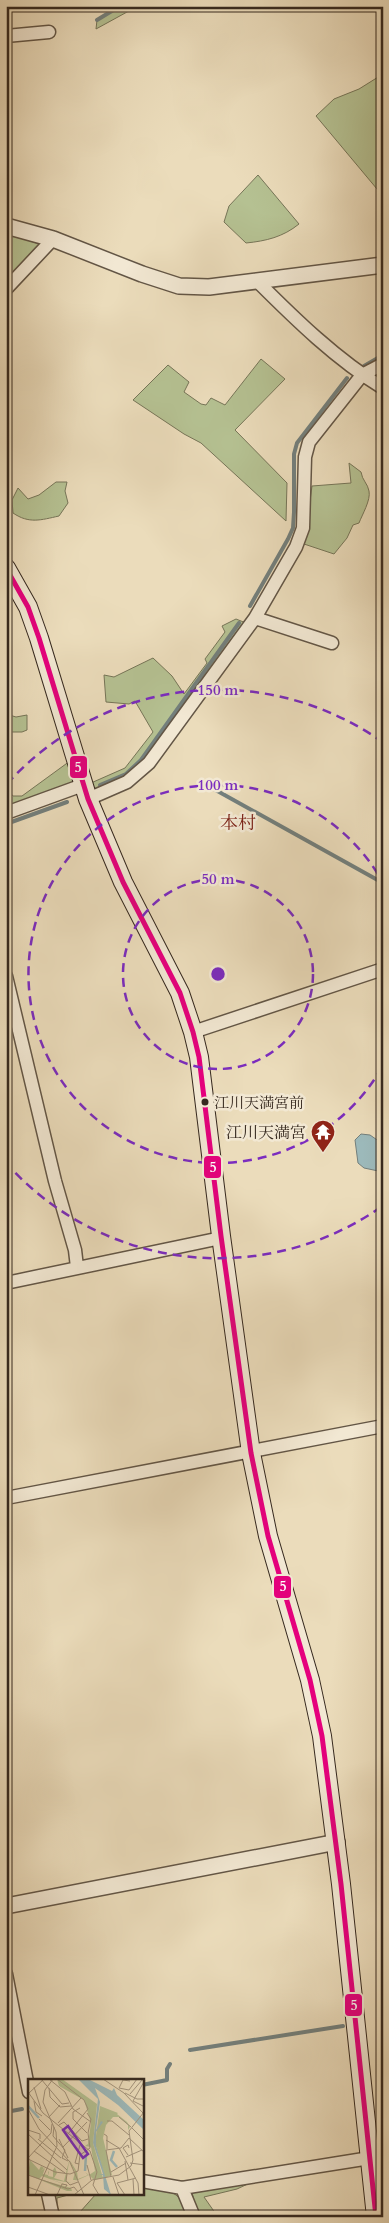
<svg xmlns="http://www.w3.org/2000/svg" width="389" height="2223" viewBox="0 0 389 2223" font-family="Cardo,'Noto Serif JP',serif">
  <rect width="100%" height="100%" fill="#ebdcbb"/>
  <filter id="stains"><feTurbulence type="fractalNoise" baseFrequency=".004" numOctaves="4"/><feColorMatrix values="0 0 0 0 .2 0 0 0 0 .09 0 0 0 0 .02 0 0 0 .5 -.17"/></filter>
  <radialGradient id="worn" r=".72"><stop offset=".6" stop-color="#630" stop-opacity="0"/><stop offset="1" stop-color="#630" stop-opacity=".3"/></radialGradient>
  <!-- green -->
  <path fill="#b5c192" stroke="#767558" d="M120 6H138L96 29 97 20Z
    M383 74V195H382L316 116 334 99 359 89Z
    M258 175 299 224C283 237 266 241 246 243L224 222 229 206Z
    M6 232 39 244V249L6 284Z
    M261 359 285 379 235 430 287 483 286 521 201 443 184 434 133 400 168 365 189 382 184 392 201 404 206 405 211 398 225 405Z
    M349 463 361 472C362 480 368 484 369 491 371 500 362 515 359 523L353 525 347 538 334 554 304 544 312 486 351 483Z
    M56 482H67L65 491 68 503 59 516C41 520 29 524 13 513L12 500 18 488 28 499 39 495Z
    M236 619 246 623 190 704 132 774 95 792 91 783 125 768 153 732 135 701 129 704 106 702 104 675 114 677 153 658 172 676 184 694 207 663 205 659 225 632 222 626Z
    M6 714 16 717 27 715V730L22 732H6Z
    M70 761 76 782 6 807V788L13 796H22Z
    M252 2182 237 2189 204 2197 218 2217H199L192 2193Z
    M143 2186C173 2192 176 2188 191 2217H56L52 2194H72L57 2198V2207L62 2215 80 2212 96 2194H142Z"/>
  <!-- water -->
  <path fill="#9cb9ba" stroke="#737f7c" d="M361 1134 370 1135 383 1144V1172L364 1168 358 1163 355 1140Z"/>
  <g fill="none" stroke-linecap="round" stroke-linejoin="round">
    <!-- stream -->
    <path stroke="#737f7c" stroke-width="4" d="M97 20 120 6
      M364 366 383 355
      M250 606 288 539 293 528 294 512V454L297 443 347 378
      M100 785 126 774 141 760 239 623
      M212 788 383 883
      M6 824 67 802
      M381 1411 383 1400
      M190 2050 343 2026
      M142 2085 167 2080V2069L170 2064
      M6 2112 22 2109"/>
    <defs>
      <path id="minor" d="M6 36 49 32
        M257 281C296 320 336 359 383 388
        M6 289 53 239
        M255 618 332 643
        M88 799 127 782 149 763 255 618 296 547 303 528 305 457 309 442 362 375 383 364
        M6 813 83 785
        M6 976 55 1181 75 1250 77 1267
        M193 1032 383 969
        M6 1283 221 1238
        M6 1498 383 1426
        M6 1974 29 2092
        M142 2181 182 2188 370 2158
        M182 2188 194 2217
        M48 2194 53 2217"/>
      <path id="tertiary" d="M6 226 53 239 142 274 179 286 209 287 383 265
        M6 1906 337 1842"/>
      <path id="secondary" d="M6 568 28 607 39 638 88 799 123 882 180 993 193 1032 199 1057 221 1236 251 1453 268 1536 310 1680 322 1736 341 1884 376 2217"/>
    </defs>
    <!-- minor casing -->
    <use href="#minor" stroke="#635646" stroke-width="15"/>
    <!-- tertiary casing -->
    <use href="#tertiary" stroke="#635646" stroke-width="18"/>
    <!-- secondary casing -->
    <use href="#secondary" stroke="#36291f" stroke-width="20"/>
    <!-- minor -->
    <use href="#minor" stroke="#f2e8d3" stroke-width="12"/>
    <!-- tertiary -->
    <use href="#tertiary" stroke="#f2e8d3" stroke-width="15"/>
    <!-- secondary -->
    <use href="#secondary" stroke="#f2e8d3" stroke-width="18"/>
    <defs>
      <path id="bus-1" d="M6 568 28 607 39 638 88 799 123 882 180 993 193 1032 199 1057 221 1236 251 1453 268 1536 310 1680 322 1736 341 1884 376 2217"/>
    </defs>
    <!-- bus-1 casing -->
    <use href="#bus-1" stroke="#f2e8d3" stroke-width="9"/>
    <!-- bus-1 -->
    <use href="#bus-1" stroke="#e5007d" stroke-width="5"/>
  </g>
  <!-- distance rings -->
  <g fill="none" stroke="#7b2cbf" stroke-width="2.5" stroke-dasharray="9 6">
    <circle cx="218" cy="974" r="95"/>
    <path d="M382 1067A189 189 0 1 1 382 881"/>
    <path d="M381 1207A284 284 0 0 1 7 1164M7 784A284 284 0 0 1 381 741"/>
  </g>
  <!-- icons -->
  <defs>
    <symbol id="temple-pin" viewBox="-11 -11 22 30"><path d="M0 17L-7.5 6A9.5 9.5 0 1 1 7.5 6Z" fill="#8f2418" stroke="#f2e8d3"/><path d="M0-6L5-2H3V0L6.5 2.5H4V6H1.5V3h-3V6H-4V2.5H-6.5L-3 0V-2H-5Z" fill="#fff"/></symbol>
  </defs>
  <g fill-rule="evenodd">
    <use href="#temple-pin" x="309" y="1118" width="28" height="38"/>
  </g>
  <!-- markers -->
  <circle fill="#36291f" stroke="#f2e8d3" stroke-width="2" cx="205" cy="1102" r="4.5"/>
  <g text-anchor="middle" stroke-width="5" stroke-linejoin="round" paint-order="stroke">
    <!-- bus labels -->
    <g font-size="15" fill="#36291f" stroke="#f2e8d3" text-anchor="start">
      <text x="214" y="1108">江川天満宮前</text>
    </g>
    <!-- poi labels -->
    <g font-size="16" fill="#36291f" stroke="#f2e8d3" text-anchor="end">
      <text x="306" y="1138">江川天満宮</text>
    </g>
    <!-- neighbourhood labels -->
    <g font-size="18" fill="#7a1f14" stroke="#f2e8d3">
      <text x="238" y="829">本村</text>
    </g>
  </g>
  <!-- overview -->
  <g transform="translate(28 2079)">
    <rect width="116" height="116" fill="#ebdcbb"/>
    <path d="M29 0H34L69 25 65 64 75 99 66 101 61 96 67 92 63 68 57 67 60 65 63 44 56 21 31 7ZM72 27 90 34 89 35 99 43 102 48 100 51V46L91 38H85L78 46 75 59 84 96 77 99 67 64ZM41 80 49 93 50 100 60 96 57 93 61 96 43 104 22 100 39 106 40 107 14 97 11 100 43 109 44 112H39L0 96 2 81 11 91 13 87 16 89 13 92 17 89 15 95 20 96V93L21 92 20 97 25 98V91L27 88 29 94 26 99 36 102 41 82V84H42L44 88 45 92 46 93 41 83 38 102 43 104 49 101H45L47 93Z" fill="#b5c192"/>
    <path d="M50 0H60L84 12 86 9 89 16 116 41V51L90 26 67 9 72 23 68 51 73 42 75 43 68 53V67L83 116 76 110 75 96H71L75 95 65 64 70 20Z" fill="#9cb9ba"/>
    <path fill="none" stroke="#9cb9ba" stroke-width="2.5" d="M0 27 11 39M86 72 83 81 89 88M57 92 58 76"/>
    <path fill="none" stroke="#a3947d" stroke-width="1" d="M13 0 34 25 41 24M21 0 37 13 45 30 63 43M29 0 56 21 60 30 40 55M75 0 96 14 115 34M117 1 105 22 117 28M102 2 95 1 91 9 101 11 109 0M6 8 13 30M21 9 22 18 32 28 43 27M0 13 15 34 62 72 69 93 65 106 71 116M1 14 16 0M97 14 109 20H117M102 15 115 0M6 22 8 33 14 37M52 29 45 33V40L59 54M0 30 11 50 42 83 56 116M21 38 32 26M91 38 103 48M11 40 22 51M79 42H84L101 56M30 44 53 19M31 46 36 43 54 62 60 60M26 48 25 57 37 71 34 79 40 82M104 49 117 62M0 51 12 55V60M0 55 39 91M76 55 79 57V70M101 59 117 74M10 60 33 79M31 60 40 79M78 61 91 69M35 68 59 43M91 69 110 104 111 116M6 72 37 94M100 76 95 69 100 66 101 69M98 78 114 71M0 79 23 54 24 45M0 80 27 93 42 95 50 92 52 76 62 69 60 54 63 40 59 34M97 82 100 101M102 84 117 86M51 85 47 84 52 66M59 86 63 101M83 93 98 84M39 95 38 102 42 106 50 103M0 96 40 110 46 108 50 113M83 98 78 71 93 69 101 59M85 98 91 116M105 100 106 116M0 108 22 116M7 116 29 67 28 53 15 23 17 11 25 0M29 116 34 105 39 106 37 109M46 116 64 101 91 96 103 87 105 81 101 52 116 33M97 116 89 104 108 99"/>
    <path fill="#7b2cbf" fill-opacity="0.15" stroke="#7b2cbf" stroke-width="2.5" d="M40 47 60 75 55 79 35 51Z"/>
    <rect width="116" height="116" fill="none" stroke="#36291f" stroke-width="2.5"/>
  </g>
  <circle cx="218" cy="974" r="8" fill="#7b2cbf" stroke="#f2e8d3" stroke-width="2.5"/>
  <g font-size="15" text-anchor="middle" font-weight="bold" fill="#7b2cbf" stroke="#f2e8d3" stroke-width="5" stroke-linejoin="round" paint-order="stroke">
    <text x="218" y="695">150 m</text>
    <text x="218" y="790">100 m</text>
    <text x="218" y="884">50 m</text>
  </g>
  <g stroke="#f2e8d3" stroke-width="2">
    <rect x="69" y="755" width="19" height="24" rx="5" fill="#e5007d"/>
    <rect x="203" y="1155" width="19" height="24" rx="5" fill="#e5007d"/>
    <rect x="273" y="1575" width="19" height="24" rx="5" fill="#e5007d"/>
    <rect x="344" y="1993" width="19" height="24" rx="5" fill="#e5007d"/>
  </g>
  <g font-size="14" text-anchor="middle" font-weight="bold" fill="#fff">
    <text x="78" y="772">5</text>
    <text x="213" y="1172">5</text>
    <text x="283" y="1591">5</text>
    <text x="354" y="2010">5</text>
  </g>
  <!-- margin -->
  <rect width="389" height="2223" fill="none" stroke="#ebdcbb" stroke-width="25"/>
  <rect x="8" y="8" width="374" height="2208" fill="none" stroke="#36291f" stroke-width="2.5"/>
  <rect x="12" y="12" width="364" height="2198" fill="none" stroke="#36291f"/>
  <rect width="100%" height="100%" filter="url(#stains)"/>
  <rect width="100%" height="100%" fill="url(#worn)"/>
</svg>
